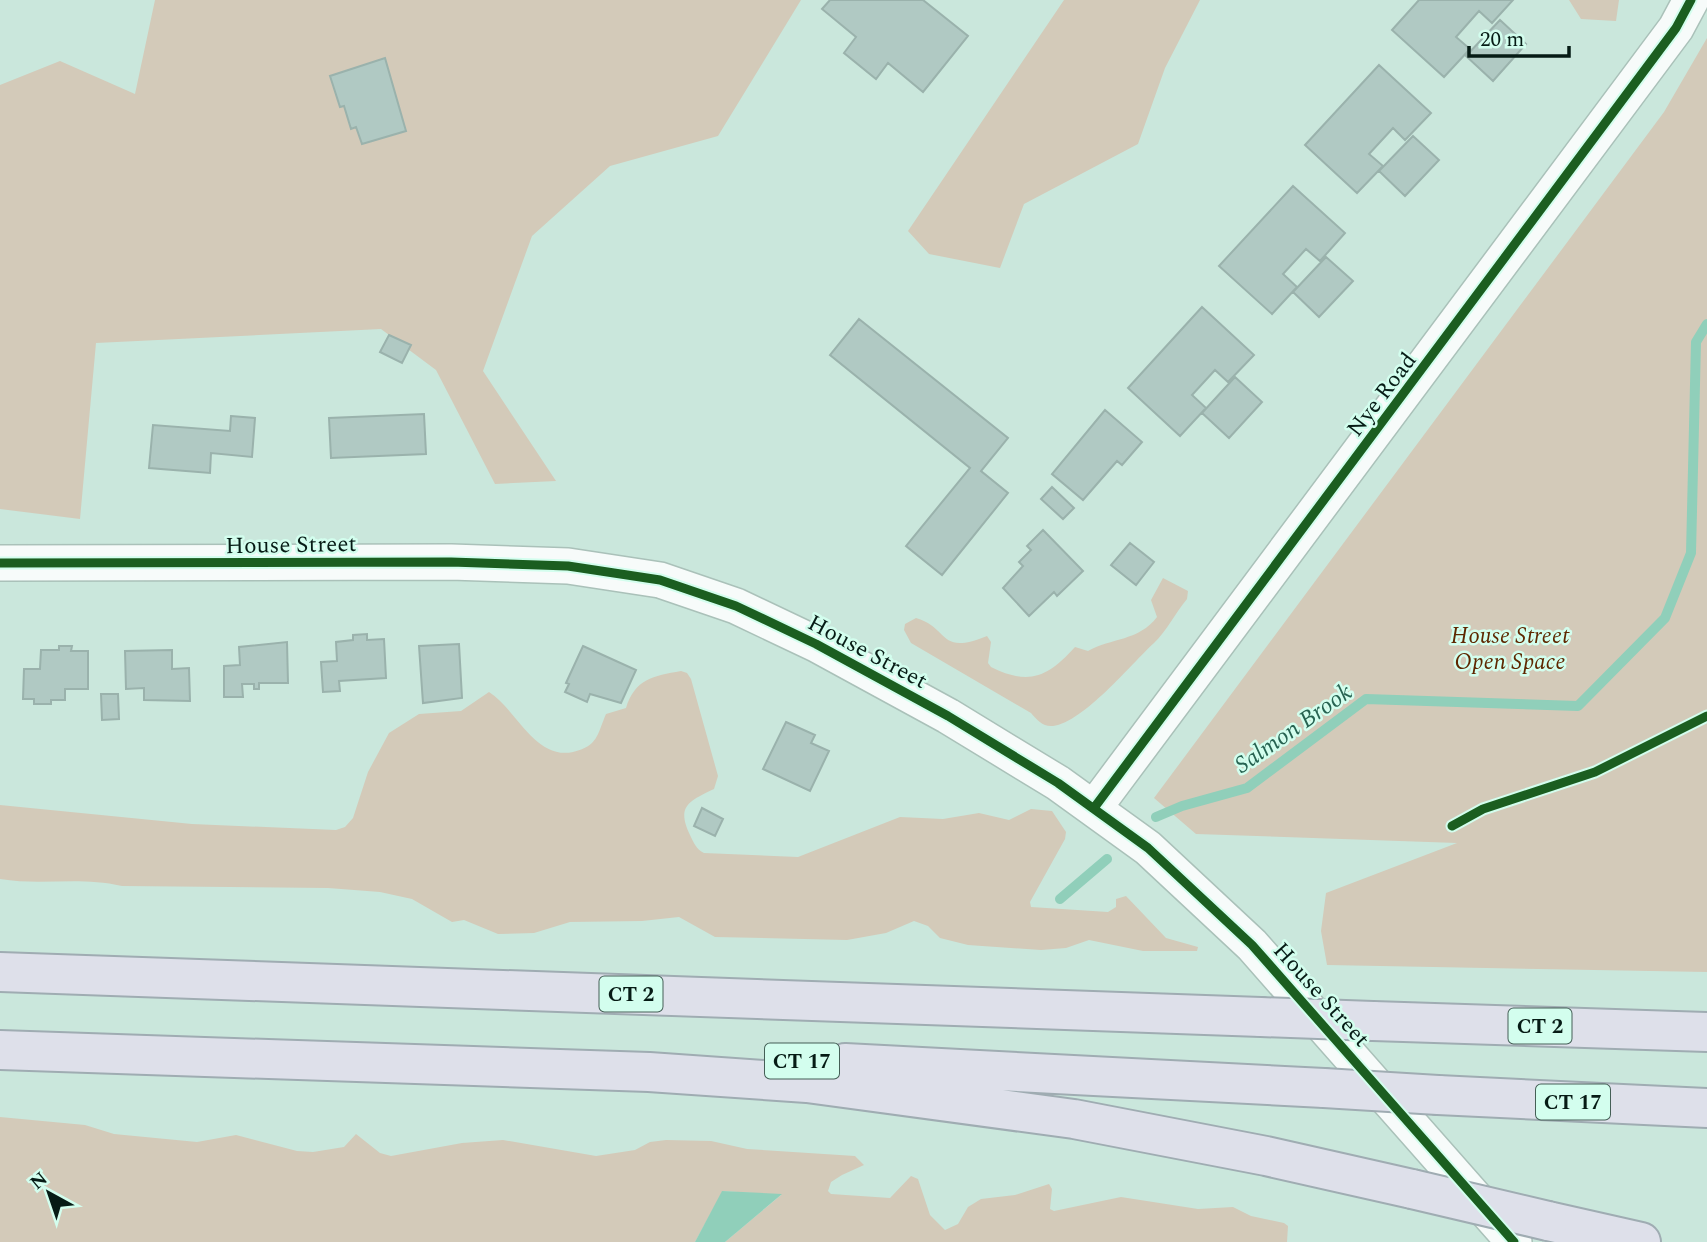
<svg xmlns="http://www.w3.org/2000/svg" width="1707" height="1242" viewBox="0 0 1707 1242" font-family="Spectral,serif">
  <rect width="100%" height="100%" fill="#cae7dc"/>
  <!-- green -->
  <path fill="#d3cab9" d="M155 0H801L718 136 610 166 532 236 483 371 556 481 495 484 436 370 381 329 96 343 80 519 0 509V85L60 61 135 94Z
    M1064 0H1200L1165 68 1138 144 1024 204 1000 268 929 254 908 231Z
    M1569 0H1619L1616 21 1581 19Z
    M1707 38V972L1327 965 1321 931 1326 893 1457 843 1196 834 1154 798 1664 112Z
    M1163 578 1188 591 1187 599C1176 612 1166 632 1154 643 1131 664 1084 722 1053 726 1043 727 1037 720 1031 713L911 643 904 630 905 624 916 618C950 628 938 656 987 636L991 642 988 663 991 667C1029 686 1048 677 1075 647L1088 651C1111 638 1139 641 1157 617L1151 600Z
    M681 671 687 673 691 679 718 776 714 789C689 801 676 806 690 835 694 843 696 849 704 853L798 857 900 817 943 819 979 813 1009 820 1031 809 1052 811 1066 832 1065 839 1030 902 1031 907 1108 912 1116 907V899L1126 896 1166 938 1198 947 1197 951H1143L1089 940 1066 948 1041 950 968 945 940 938 928 926 914 921 886 933 847 940 715 937 679 917 642 921 570 922 534 933 498 934 464 920 452 922 412 899 380 892 328 888 122 886C78 876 43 886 0 879V805L192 824 336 830 345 827 353 818 368 772 389 733 419 714 461 711 489 692C517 710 535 760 573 752 598 746 597 735 606 714L626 708C635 679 653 676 681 671Z
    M0 1117 85 1125 114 1134 197 1142 236 1135 297 1151 313 1152 344 1147 356 1134 380 1153 391 1156 462 1143 503 1140 596 1156 635 1150 650 1142 666 1140 711 1141 747 1149 855 1156 864 1165 842 1175 831 1182 828 1191 831 1194 890 1198 911 1176 918 1179 930 1215 945 1230 958 1224 968 1207 981 1199 1015 1195 1049 1184 1052 1189 1050 1209 1054 1211 1121 1197 1198 1209 1233 1207 1251 1216 1284 1223 1288 1226 1287 1242H725L781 1195 723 1191 695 1242H0Z"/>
  <!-- water -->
  <path fill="#90cfba" d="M722 1191 782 1194 725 1242H695Z"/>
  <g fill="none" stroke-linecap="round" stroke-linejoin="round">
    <!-- stream -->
    <path stroke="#90cfba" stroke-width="10" d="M1156 817 1182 806 1247 788 1366 699 1578 706 1665 618 1691 553 1696 342 1707 324
      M1060 899 1107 859"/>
  </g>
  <!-- building -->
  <path fill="#b0c9c3" stroke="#9ab2ac" stroke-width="2" d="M830 0H923L968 36 923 92 888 63 876 79 844 53 856 37 822 9Z
    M1419 0H1513L1492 23 1479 11 1456 37 1470 49 1444 77 1392 30Z
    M1500 20 1526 44 1493 81 1466 56Z
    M385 58 406 131 362 144 356 127 351 129 344 106 340 107 330 76Z
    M1379 65 1431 113 1405 140 1393 128 1369 154 1383 166 1357 193 1305 145Z
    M1413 136 1439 160 1405 196 1379 171Z
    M1293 186 1345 233 1320 261 1306 249 1283 274 1297 287 1272 314 1219 266Z
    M1326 257 1353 281 1319 317 1293 292Z
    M1202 307 1254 355 1228 382 1215 370 1192 395 1206 408 1180 436 1128 388Z
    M859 319 1008 438 981 471 1008 493 942 575 906 546 970 468 830 355Z
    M389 335 411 345 402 363 380 352Z
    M1235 377 1262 402 1229 438 1202 413Z
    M1105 410 1142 442 1122 465 1117 461 1083 500 1052 474Z
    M424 414 426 454 331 458 329 418Z
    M231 416 255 418 252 457 211 453 210 473 149 468 153 425 230 431Z
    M1052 487 1074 508 1063 519 1041 499Z
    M1043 530 1083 571 1057 596 1054 592 1029 616 1003 588 1023 566 1019 562 1031 550 1027 546Z
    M1130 543 1154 562 1136 585 1111 565Z
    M367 634V640L384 639 386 678 339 681 340 691 323 692 321 662 337 661 336 642 353 640V635Z
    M287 642 288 683H259V689H254V684H242L243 697H224V666L240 665 239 647Z
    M459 644 462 698 423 703 419 646Z
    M59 646H72L71 651H88V689H65V700H51V704H34V699H23L24 669H40L41 650H59Z
    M583 646 636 670 621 703 590 694 587 702 565 692 569 684 566 683Z
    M172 650V669L189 668 190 701 144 700V688L126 689 125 651Z
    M101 694H118L119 719 102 720Z
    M786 722 815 735 811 743 829 751 810 791 763 769Z
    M702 808 723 819 715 836 694 826Z"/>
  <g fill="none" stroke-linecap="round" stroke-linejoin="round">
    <defs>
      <path id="minor" d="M0 563 451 562 568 566 660 580 736 606 816 644 948 716 1058 783 1148 848 1252 945 1514 1242
        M1094 808 1676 28 1691 0"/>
      <path id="motorway" d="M0 972 1261 1017
        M1373 1021 1707 1032
        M0 1050 649 1072 807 1083 1074 1119 1266 1156 1412 1189
        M845 1063 1324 1088
        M1438 1095 1707 1108
        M1548 1221 1641 1242"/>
    </defs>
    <!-- minor casing -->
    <use href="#minor" stroke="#aac1b9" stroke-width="38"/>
    <!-- motorway casing -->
    <use href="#motorway" stroke="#9facb2" stroke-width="42"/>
    <!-- minor -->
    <use href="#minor" stroke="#f7fbfa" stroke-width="35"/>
    <!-- motorway -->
    <use href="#motorway" stroke="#dee0ea" stroke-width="38"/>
    <defs>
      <path id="motorway-bridge" d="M1261 1017 1373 1021
        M1324 1088 1438 1095
        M1412 1189 1548 1221"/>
    </defs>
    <!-- motorway-bridge casing -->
    <use href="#motorway-bridge" stroke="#9facb2" stroke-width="42" stroke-linecap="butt"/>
    <!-- motorway-bridge -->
    <use href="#motorway-bridge" stroke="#dee0ea" stroke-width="38"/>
    <defs>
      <path id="cycleway" d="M0 563 451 562 568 566 660 580 736 606 816 644 948 716 1058 783 1148 848 1252 945 1514 1242
        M1094 808 1676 28 1691 0
        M1452 826 1483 809 1595 772 1707 716"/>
    </defs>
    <!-- cycleway casing -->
    <use href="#cycleway" stroke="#d3feee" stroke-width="13"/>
    <!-- cycleway -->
    <use href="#cycleway" stroke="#1b5e20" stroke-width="9"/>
  </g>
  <g text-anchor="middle" stroke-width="5" stroke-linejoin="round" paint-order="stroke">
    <!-- shield labels -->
    <g fill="#d3feee" stroke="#445f56" stroke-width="2">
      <rect x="599.5" y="976.5" width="63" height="35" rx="5"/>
      <rect x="1508.5" y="1008.5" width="63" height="35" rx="5"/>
      <rect x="765" y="1043.5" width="74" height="35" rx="5"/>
      <rect x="1536" y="1084.5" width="74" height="35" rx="5"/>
    </g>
    <g font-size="21" font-weight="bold" fill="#061b15">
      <text x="631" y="1001">CT 2</text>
      <text x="1540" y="1033">CT 2</text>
      <text x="802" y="1068">CT 17</text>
      <text x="1573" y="1109">CT 17</text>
    </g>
    <!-- street labels -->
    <g font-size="23" fill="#061b15" stroke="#d3feee">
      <text transform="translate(1381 394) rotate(-53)" y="8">Nye Road</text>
      <text transform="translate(291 544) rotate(-1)" y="8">House Street</text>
      <text transform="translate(868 651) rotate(28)" y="8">House Street</text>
      <text transform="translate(1322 994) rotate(48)" y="8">House Street</text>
    </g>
    <!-- park labels -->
    <g font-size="23" font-style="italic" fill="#5e2700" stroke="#d3feee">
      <text x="1510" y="643">House Street<tspan x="1510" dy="26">Open Space</tspan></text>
    </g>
    <!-- water labels -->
    <g font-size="24" font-style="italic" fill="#276351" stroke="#d3feee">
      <text transform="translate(1293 728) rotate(-35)" y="8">Salmon Brook</text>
    </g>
  </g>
  <!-- north arrow -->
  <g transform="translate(49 1193) rotate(320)" stroke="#d3feee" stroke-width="5" paint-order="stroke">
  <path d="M0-5L12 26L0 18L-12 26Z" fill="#061b15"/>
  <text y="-10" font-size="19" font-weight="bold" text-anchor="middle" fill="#061b15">N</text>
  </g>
  <!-- scale -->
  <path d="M1469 46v10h100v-10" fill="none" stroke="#061b15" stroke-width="3.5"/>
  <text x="1480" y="46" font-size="21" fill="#061b15" stroke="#d3feee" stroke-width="5" paint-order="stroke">20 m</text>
</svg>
